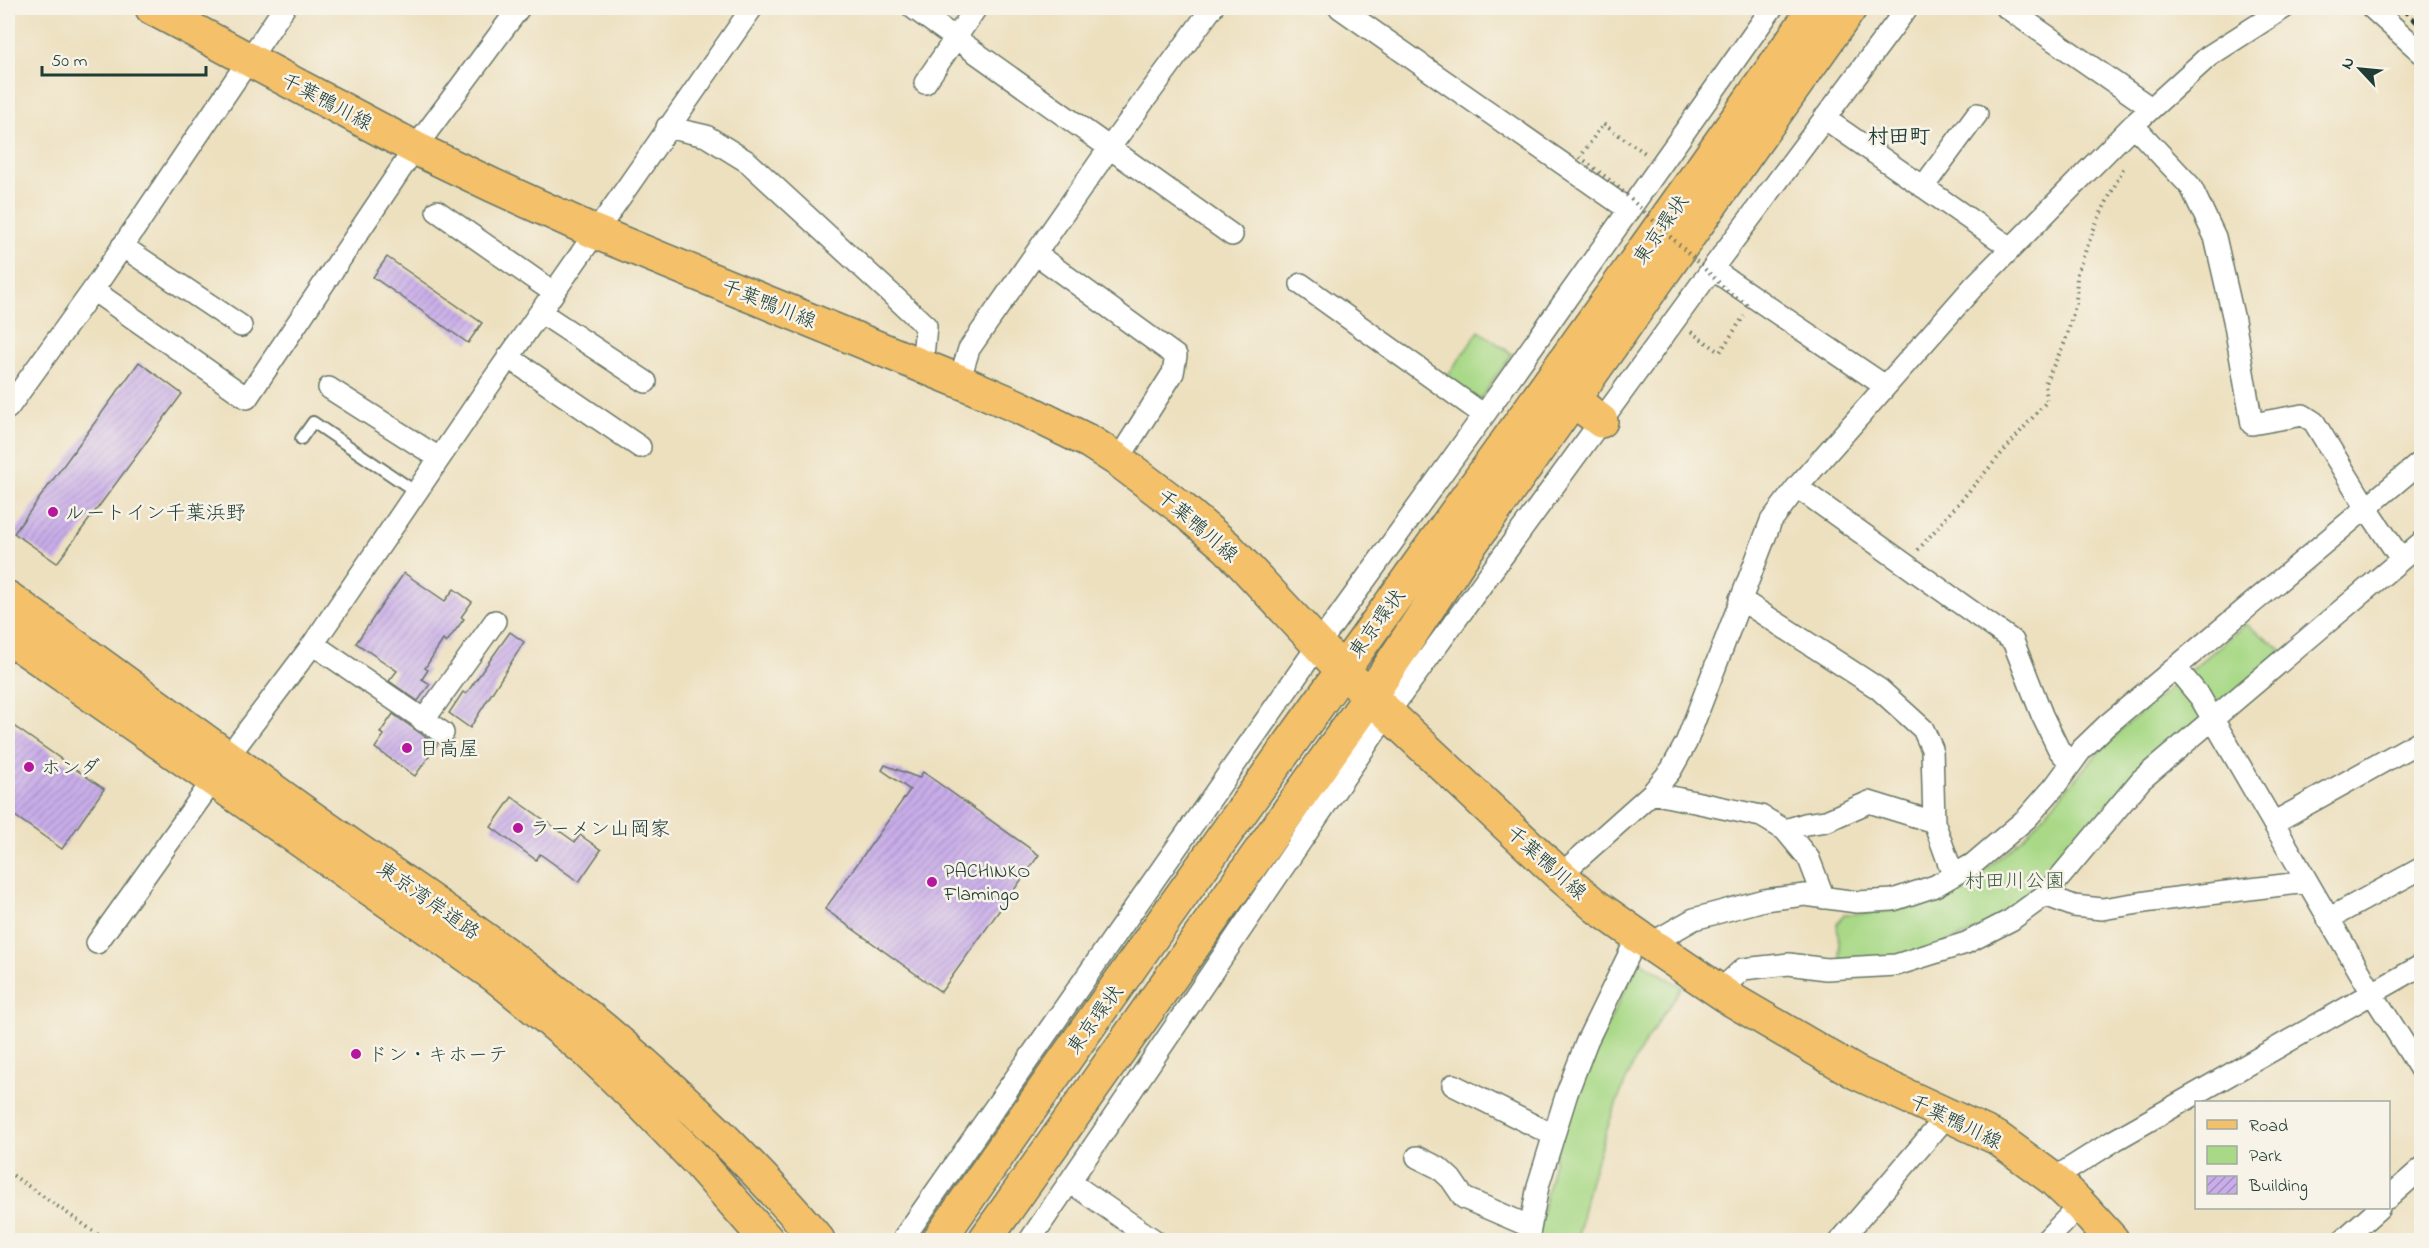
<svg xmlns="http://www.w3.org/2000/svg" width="2429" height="1248" viewBox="0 0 2429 1248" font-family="'Indie Flower','Klee One',sans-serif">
  <defs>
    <pattern id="building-hatch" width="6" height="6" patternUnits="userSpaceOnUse" patternTransform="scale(1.5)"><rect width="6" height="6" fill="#c9adea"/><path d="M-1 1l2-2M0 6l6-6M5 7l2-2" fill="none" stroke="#a38ebe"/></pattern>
  </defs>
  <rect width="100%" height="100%" fill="#f7f3e8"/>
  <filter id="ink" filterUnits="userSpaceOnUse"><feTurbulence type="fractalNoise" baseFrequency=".0167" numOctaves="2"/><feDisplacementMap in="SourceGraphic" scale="12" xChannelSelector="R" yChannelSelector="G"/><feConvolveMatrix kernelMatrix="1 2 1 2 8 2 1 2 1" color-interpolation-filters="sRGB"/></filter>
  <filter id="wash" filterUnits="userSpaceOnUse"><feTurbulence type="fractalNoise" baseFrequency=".008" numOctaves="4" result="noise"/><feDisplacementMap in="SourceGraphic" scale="24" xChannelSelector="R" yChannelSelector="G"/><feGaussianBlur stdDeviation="1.35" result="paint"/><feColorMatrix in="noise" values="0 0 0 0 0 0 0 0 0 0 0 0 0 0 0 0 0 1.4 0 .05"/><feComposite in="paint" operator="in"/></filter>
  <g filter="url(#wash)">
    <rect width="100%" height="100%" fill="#ede0bf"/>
    <!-- park -->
    <path fill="#a9d987" stroke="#648b5e" stroke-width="1.5" d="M1479 331 1512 354 1480 400 1447 377Z
      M2246 624 2282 650 2035 899 1979 930 1905 958 1841 962 1837 924 1844 914 1876 913 1919 906 1981 874 2028 833 2088 764 2123 728Z
      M1640 961 1682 987C1666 1011 1647 1036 1635 1061 1608 1118 1588 1179 1578 1240H1536L1561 1131 1591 1057Z"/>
    <g id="blocks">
      <!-- building -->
      <path fill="url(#building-hatch)" d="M387 257 482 323 468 343 373 277Z
        M139 362 182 394 57 563 14 533Z
        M404 573 445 601 454 589 472 602 461 617 464 619 446 643 443 640 425 668 428 670 422 679 430 684 418 701 389 681 397 671 356 643Z
        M510 632 524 642 470 728 449 713 463 692 466 694Z
        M393 714 437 745 415 776 375 748 384 735 380 733Z
        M8 722 104 789 62 849 8 811Z
        M885 765 919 778 923 772 1039 855 941 992 825 909 910 790 882 770Z
        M512 797 575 842 580 835 601 850 579 882 540 854 536 860 491 827Z"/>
    </g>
  </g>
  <g filter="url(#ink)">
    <use href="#blocks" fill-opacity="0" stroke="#677665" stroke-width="1.5"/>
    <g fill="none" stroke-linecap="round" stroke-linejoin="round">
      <defs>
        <path id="service" d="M301 439 313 422 416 492"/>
        <path id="minor" d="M913 8 1232 235
          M1340 8 1629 210
          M2007 8 2151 108
          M2372 8 2422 53
          M925 83 976 8
          M1824 118 2011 248
          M2133 125 2191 187 2215 237 2234 320 2252 424 2303 415 2314 422 2366 507 2401 559
          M667 127 706 136 748 162 926 326 922 366
          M1923 187 1977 114
          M437 211 553 292
          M122 246 241 326
          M1036 254 1176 356 1173 373 1118 460
          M1712 269 1885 386
          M1301 284 1484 415
          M93 290 247 398 415 148 519 8
          M540 312 646 382
          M508 357 640 447
          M959 381 969 349 1110 147 1212 8
          M329 388 439 458
          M8 408 93 290 284 8
          M1797 487 2013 641 2042 715 2059 750 2071 764
          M1740 599 1879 689 1923 729 1932 749 1934 822 1953 875
          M313 644 443 733
          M2176 668 2200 697 2372 993 2422 1072
          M423 721 495 621
          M227 758 313 644 490 384 752 8
          M1652 793 1761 816 1785 830 1809 859 1824 898
          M2273 823 2422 740
          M1785 830 1805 824 1826 821 1869 802 1934 822
          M1560 875 1652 793 1671 770 1686 743 1771 521 1797 487 1974 286 2133 125 2209 56 2284 8
          M2045 895 2074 906 2102 909 2152 901 2307 882
          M2328 919 2422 868
          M97 943 214 779
          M1650 944 1694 919 1764 900 1805 895 1857 902 1893 900 1935 886 1973 864 2027 818 2055 786 2082 749 2107 725 2422 461
          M1719 991 1743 969 1789 964 1826 969 1896 965 1966 943 2011 920 2045 895 2141 780 2422 542
          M1453 1085 1553 1135
          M1417 1157 1439 1168 1451 1179 1464 1198 1529 1226
          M2053 1179 2115 1140 2422 965
          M1070 1182 1154 1240
          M2388 1198 2422 1168
          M905 1236 1319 644 1484 415 1772 8
          M1030 1240 1388 713 1712 269 1907 8
          M1528 1240 1538 1186 1567 1093 1587 1041 1638 936
          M1841 1240 1947 1116
          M2046 1240 2080 1205
          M2343 1240 2379 1208"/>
        <path id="primary" d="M152 8 415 148 492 185 595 232 959 381 1019 407 1090 442 1118 460 1180 507 1227 547 1342 670 1560 875 1597 907 1638 936 1734 1001 1857 1073 1997 1138 2053 1179 2080 1205 2112 1240"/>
        <path id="trunk" d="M1573 400 1601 421
          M8 598C111 671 212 747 316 821 412 889 512 954 603 1029 680 1093 753 1164 818 1240
          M8 637 497 977 588 1052 643 1105 700 1164 767 1240
          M939 1240C1226 826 1526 421 1815 8
          M985 1240 1371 695 1463 555 1850 8"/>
      </defs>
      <!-- service casing -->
      <use href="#service" stroke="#677665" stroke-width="14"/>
      <!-- minor casing -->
      <use href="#minor" stroke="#677665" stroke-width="24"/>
      <!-- primary casing -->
      <use href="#primary" stroke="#677665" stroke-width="36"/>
      <!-- trunk casing -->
      <use href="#trunk" stroke="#677665" stroke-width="36"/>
      <!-- path -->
      <path stroke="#677665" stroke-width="4" stroke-dasharray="1.5 4.5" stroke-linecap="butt" d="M1583 153 1603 124 1645 153
        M1691 332 1720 352 1744 316
        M1918 550 2047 401 2045 383 2065 342 2076 303 2077 273 2097 221 2125 165
        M8 1172 106 1240"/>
      <!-- service -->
      <use href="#service" stroke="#fff" stroke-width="10"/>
      <!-- minor -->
      <use href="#minor" stroke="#fff" stroke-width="21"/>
      <!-- primary -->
      <use href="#primary" stroke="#f4c16b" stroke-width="33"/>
      <!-- trunk -->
      <use href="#trunk" stroke="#f4c16b" stroke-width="33"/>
      <!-- rail -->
      <path stroke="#1f3d34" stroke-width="4.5" stroke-dasharray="9 4.5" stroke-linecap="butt" d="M2402 8 2422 27"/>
      <!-- path-bridge -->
      <path stroke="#677665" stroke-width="4" stroke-dasharray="1.5 4.5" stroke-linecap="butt" d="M1580 157 1616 185 1729 292 1751 307"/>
    </g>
  </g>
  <!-- markers -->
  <g fill="#b5179e" stroke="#f7f3e8" stroke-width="2">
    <circle cx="53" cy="512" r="6"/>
    <circle cx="407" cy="748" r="6"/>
    <circle cx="29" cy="767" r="6"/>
    <circle cx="518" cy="828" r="6"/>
    <circle cx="932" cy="882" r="6"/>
    <circle cx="356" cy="1054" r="6"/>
  </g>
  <g text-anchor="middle" stroke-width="5" stroke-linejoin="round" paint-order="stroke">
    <!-- street labels -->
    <g font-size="20" fill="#1f3d34" stroke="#f7f3e8">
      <text transform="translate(327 101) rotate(28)" y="7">千葉鴨川線</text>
      <text transform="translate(1660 229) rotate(-55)" y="7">東京環状</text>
      <text transform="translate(769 303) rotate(22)" y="7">千葉鴨川線</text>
      <text transform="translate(1198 525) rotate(41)" y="7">千葉鴨川線</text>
      <text transform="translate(1376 623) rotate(-54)" y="7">東京環状</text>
      <text transform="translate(1547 862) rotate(42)" y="7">千葉鴨川線</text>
      <text transform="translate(429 900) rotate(35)" y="7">東京湾岸道路</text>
      <text transform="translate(1094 1019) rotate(-54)" y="7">東京環状</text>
      <text transform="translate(1956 1121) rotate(26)" y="7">千葉鴨川線</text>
    </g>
    <!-- poi labels -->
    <g font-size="20" fill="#1f3d34" stroke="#f7f3e8" text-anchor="start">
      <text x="65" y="519">ルートイン千葉浜野</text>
      <text x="419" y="755">日高屋</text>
      <text x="41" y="774">ホンダ</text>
      <text x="530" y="835">ラーメン山岡家</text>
      <text x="944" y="877">PACHINKO<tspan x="944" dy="23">Flamingo</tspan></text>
      <text x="368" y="1061">ドン・キホーテ</text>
    </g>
    <!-- park labels -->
    <g font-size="20" fill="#3b5c45" stroke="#f7f3e8">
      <text x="2015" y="887">村田川公園</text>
    </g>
    <!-- neighbourhood labels -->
    <g font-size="21" font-weight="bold" fill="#1f3d34" stroke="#f7f3e8">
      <text x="1899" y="143">村田町</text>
    </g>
  </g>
  <!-- margin -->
  <rect width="2429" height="1248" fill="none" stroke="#f7f3e8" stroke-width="30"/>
  <!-- legend -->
  <rect x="2195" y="1101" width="195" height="108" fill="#f7f3e8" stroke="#a1aaa0" stroke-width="1.5"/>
  <rect x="2207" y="1120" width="30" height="9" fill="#f4c16b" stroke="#a1aaa0" stroke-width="1.5"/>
  <text x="2249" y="1131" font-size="18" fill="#1f3d34">Road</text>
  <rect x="2207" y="1146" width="30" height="18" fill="#a9d987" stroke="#a1aaa0" stroke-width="1.5"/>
  <text x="2249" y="1161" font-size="18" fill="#1f3d34">Park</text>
  <rect x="2207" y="1176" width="30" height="18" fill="url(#building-hatch)" stroke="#a1aaa0" stroke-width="1.5"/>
  <text x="2249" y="1191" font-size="18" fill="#1f3d34">Building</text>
  <!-- north arrow -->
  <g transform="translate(2360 69) rotate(296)" stroke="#f7f3e8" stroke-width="4.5" paint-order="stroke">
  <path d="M0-4.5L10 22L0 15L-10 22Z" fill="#1f3d34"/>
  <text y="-9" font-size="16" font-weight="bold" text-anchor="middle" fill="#1f3d34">N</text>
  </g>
  <!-- scale -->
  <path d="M42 66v9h164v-9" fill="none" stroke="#1f3d34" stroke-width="3"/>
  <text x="51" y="66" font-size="18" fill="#1f3d34" stroke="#f7f3e8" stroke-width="4.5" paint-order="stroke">50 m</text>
</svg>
